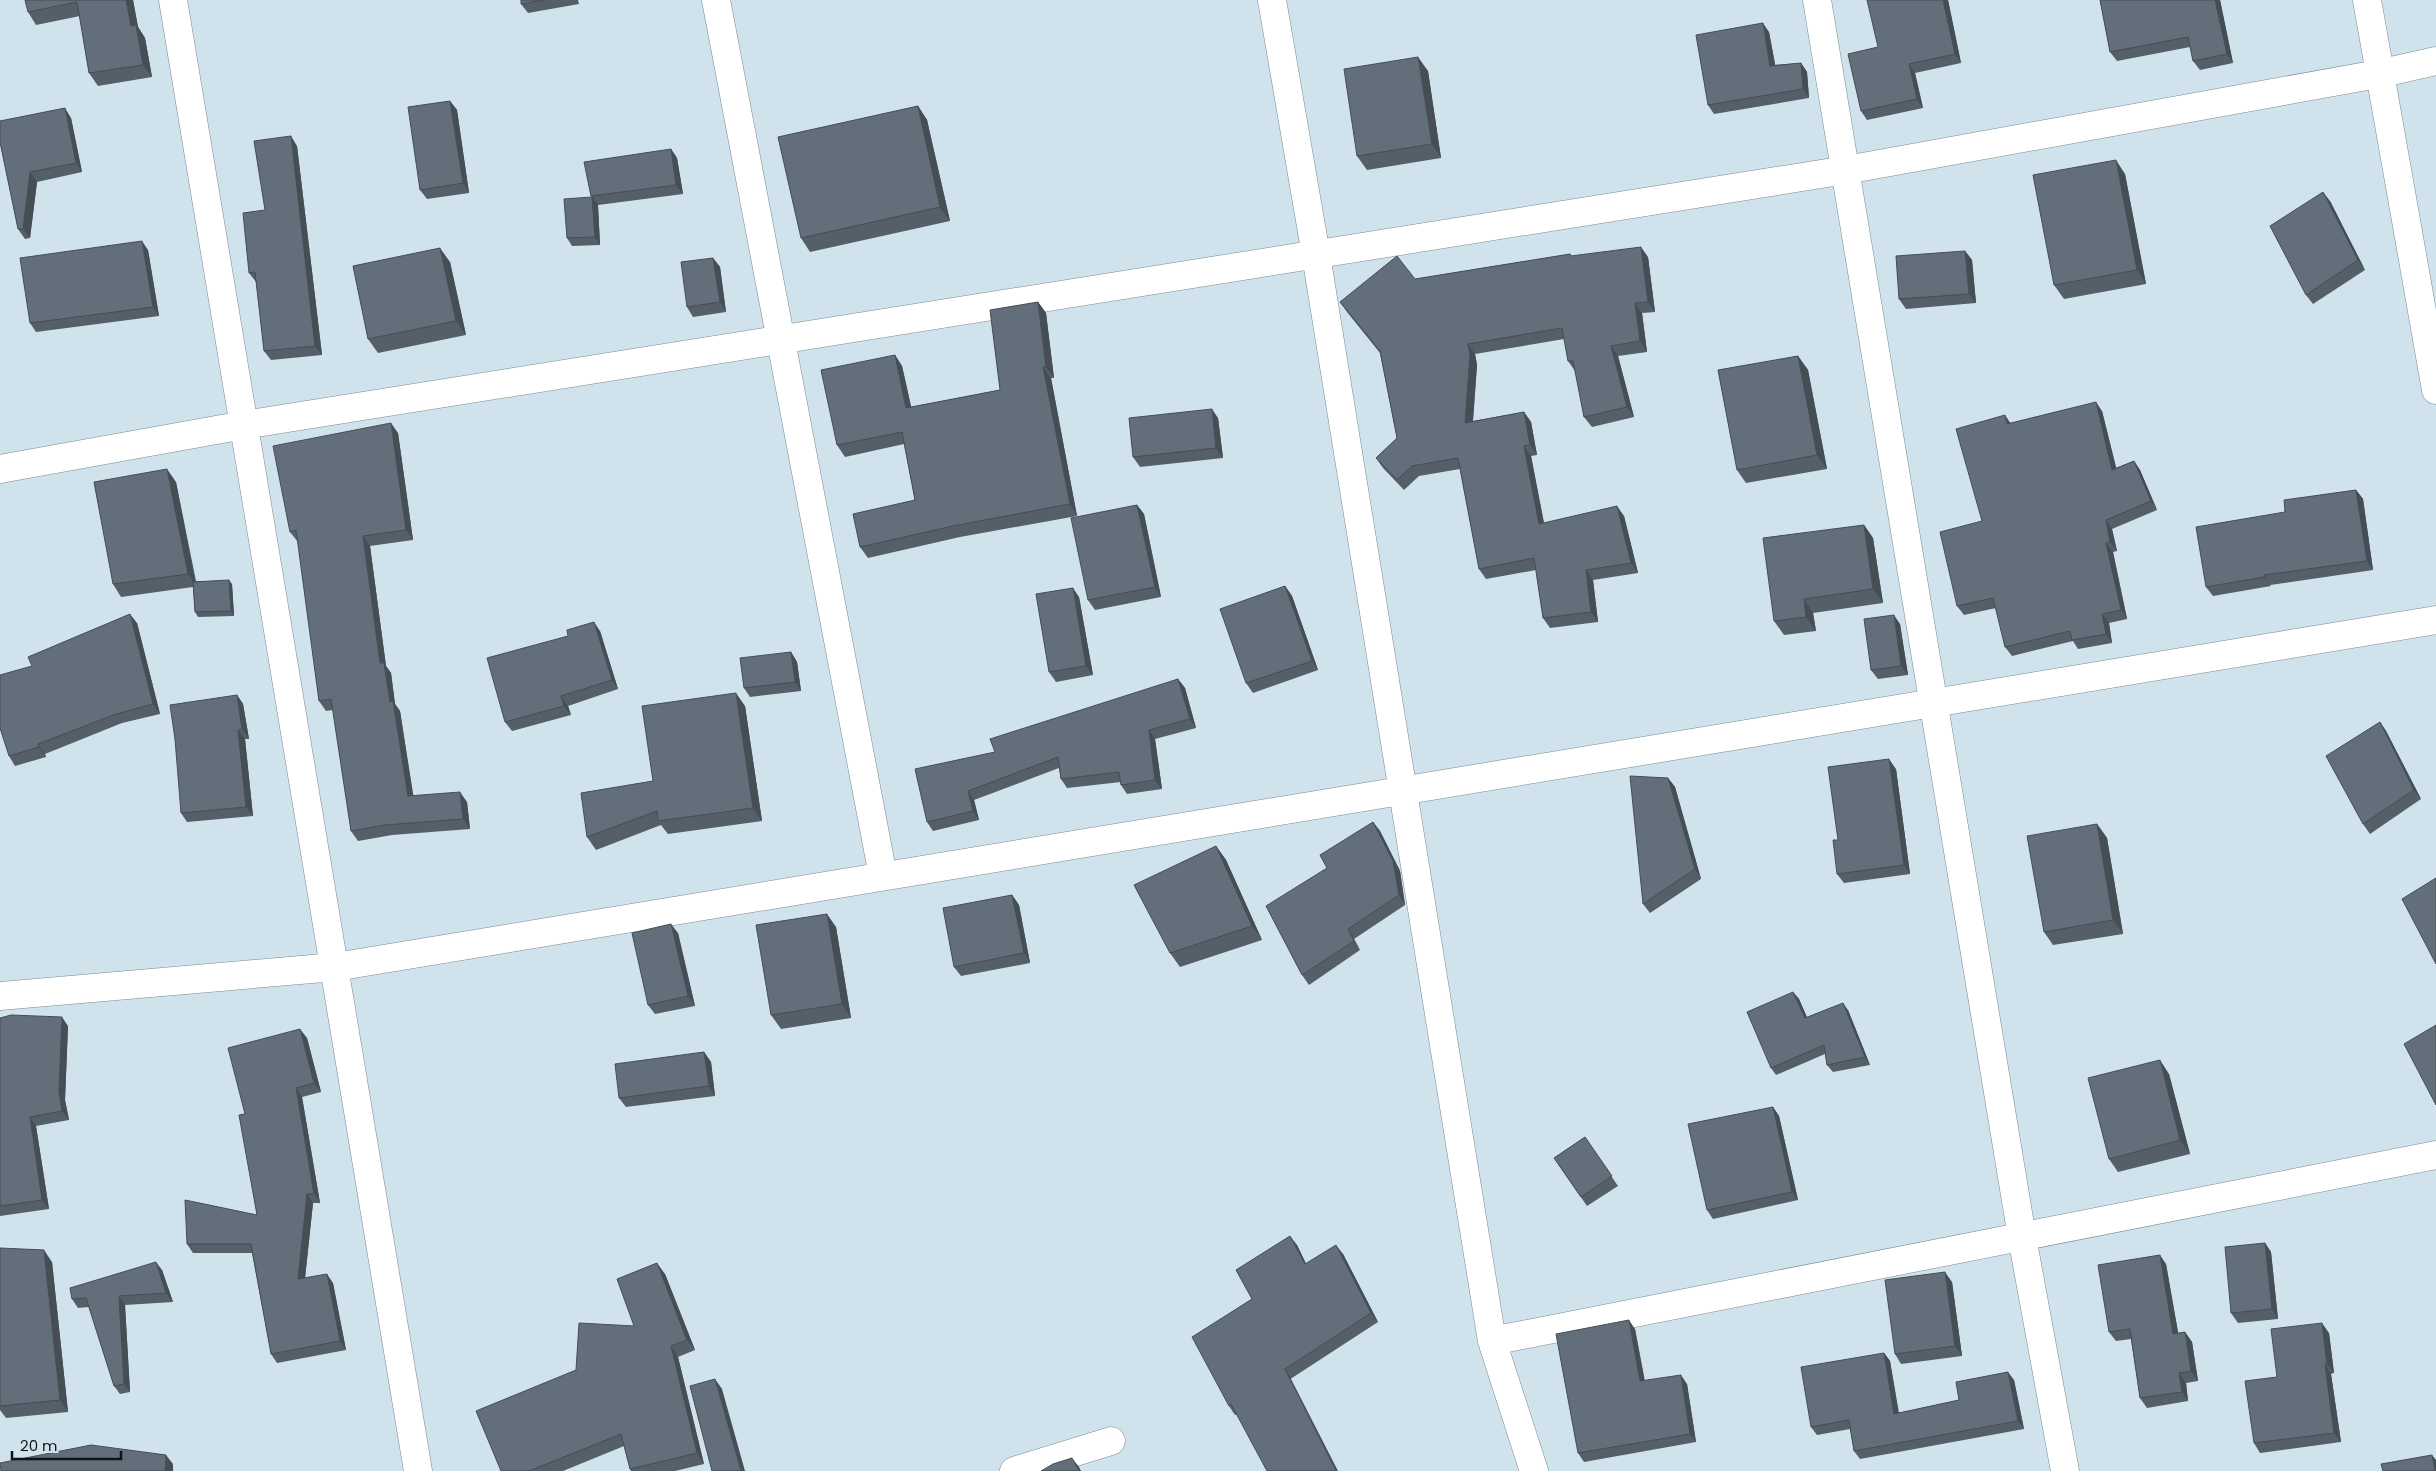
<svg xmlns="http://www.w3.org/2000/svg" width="2436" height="1471" viewBox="0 0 2436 1471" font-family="Poppins,sans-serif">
  <rect width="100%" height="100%" fill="#d0e3ec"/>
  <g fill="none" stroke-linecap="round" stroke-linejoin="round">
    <defs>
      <path id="minor" d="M173 0 418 1471
        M716 0 883 876
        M1272 0 1316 255 1492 1341 1534 1471
        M1817 0 2022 1237 2065 1471
        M2367 0 2436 390
        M0 469 244 425 1846 170 2378 74 2436 61
        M0 996 335 967 2436 620
        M1492 1341 2436 1155
        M1014 1471 1111 1441"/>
    </defs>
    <!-- minor casing -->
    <use href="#minor" stroke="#788a92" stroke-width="29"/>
    <!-- minor -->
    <use href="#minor" stroke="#fff" stroke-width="28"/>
  </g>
  <!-- wall -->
  <path fill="#545f68" d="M25 0H133L138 27 145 38 152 77 98 86 89 73 80 16 36 25 28 12Z
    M521 0H578L579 4 528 13 521 4Z
    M1948 0 1961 63 1915 73 1923 108 1867 120 1861 111 1878 47Z
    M2100 0H2220L2233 63 2200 70 2193 61 2190 47 2117 61 2110 52Z
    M1769 32 1775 65 1801 63 1807 72 1809 98 1714 114 1708 105Z
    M1428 71 1441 158 1367 170 1357 156Z
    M450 101 457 110 469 193 427 199 420 190Z
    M918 106 927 120 950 221 810 252 801 238Z
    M71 118 82 172 37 182 30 238 25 239 18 229 0 142Z
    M297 146 322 355 271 360 264 351 256 282 249 273 265 210Z
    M671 149 677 158 683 194 598 205 600 245 572 246 567 238 592 197 591 196Z
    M2125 174 2146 284 2064 299 2054 285Z
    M2330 201 2365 270 2313 304 2306 295Z
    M148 250 159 316 36 332 30 323Z
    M1965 251 1972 260 1976 303 1906 309 1899 299Z
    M1570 254 1571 256 1648 257 1655 312 1642 313 1647 352 1618 356 1634 417 1592 427 1584 417 1575 371 1568 361 1564 339 1475 354 1477 365 1473 421 1524 412 1531 422 1537 455 1531 456 1544 523 1624 516 1638 573 1593 580 1598 622 1550 628 1543 618 1536 570 1486 579 1479 569 1460 469 1419 476 1404 490 1383 468 1376 458 1397 438 1380 353 1347 312 1340 302 1415 279Z
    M713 258 720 267 726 312 693 317 687 307Z
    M450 262 466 335 378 353 368 339Z
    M1038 302 1046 313 1054 378H1051L1077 516 960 537 868 558 860 547 915 500 904 444 845 457 837 445 895 355 902 366 911 407 1000 390Z
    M1798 356 1808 370 1827 469 1746 483 1737 470Z
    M2102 411 2116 468 2134 461 2140 470 2157 510 2112 529 2117 551 2113 552 2127 619 2109 623 2112 643 2078 649 2073 641 2012 656 2005 647 1996 608 1964 615 1957 606 2010 423Z
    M1218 418 1223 458 1140 467 1133 457Z
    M398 433 413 540 370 546 386 666 391 673 395 704 400 711 413 796 467 802 470 829 392 835 358 841 351 831 333 710 326 711 319 701 298 542 290 532Z
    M176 482 196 581 232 584 234 616 198 617 195 612 193 587 121 597 113 584Z
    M2356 490 2363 499 2373 570 2270 585 2271 586 2213 596 2206 587 2285 512Z
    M1137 505 1144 514 1161 597 1095 610 1088 600Z
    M1864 525 1873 538 1883 603 1813 613 1816 631 1784 635 1774 621Z
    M1285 586 1292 596 1318 670 1253 693 1246 683Z
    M1079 597 1093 675 1056 682 1049 672Z
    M137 623 160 714 122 723 45 754 46 757 15 766 9 756 32 666Z
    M1900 624 1908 675 1878 679 1871 670Z
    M600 631 618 689 568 706 571 715 512 731 505 722Z
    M791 652 797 662 801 691 750 697 744 688Z
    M1178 679 1185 688 1196 728 1155 739 1162 789 1127 794 1121 785V782L1067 788 1061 779 1059 768 974 800 979 820 933 831 927 822 995 752Z
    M237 695 243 704 249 739H245L253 816 187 822 181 813Z
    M745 706 762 821 668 834 661 825 596 850 587 837 653 781Z
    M2380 722 2386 731 2421 799 2370 834 2363 824Z
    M1896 769 1910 874 1844 883 1837 874 1838 840Z
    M1668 778 1675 787 1701 879 1650 913 1643 904Z
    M1373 822 1380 831 1400 871 1405 905 1354 939 1360 950 1309 985 1302 975 1327 868Z
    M2097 824 2107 838 2123 934 2053 945 2044 932Z
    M1216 846 1226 860 1262 940 1180 967 1170 953Z
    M1012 895 1019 905 1030 963 961 976 954 967Z
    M836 927 851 1018 781 1029 771 1015Z
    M678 933 695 1006 655 1014 648 1005Z
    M1793 992 1799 999 1807 1018 1848 1010 1870 1065 1833 1072 1827 1065 1825 1054 1776 1075 1771 1068Z
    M0 1018 68 1026 65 1100 69 1120 36 1126 49 1209 0 1216Z
    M307 1038 321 1092 302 1097 320 1203H313L305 1278 333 1283 346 1350 277 1363 271 1354 252 1253H193L187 1244 257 1215 245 1114Z
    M704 1052 711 1062 715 1096 626 1107 619 1098Z
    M2169 1074 2190 1154 2118 1172 2109 1159Z
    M1773 1107 1779 1116 1798 1200 1713 1219 1707 1210Z
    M1585 1137 1618 1186 1587 1206 1554 1158Z
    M2265 1243 2271 1252 2278 1319 2238 1323 2231 1313Z
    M1297 1245 1306 1264 1343 1254 1378 1322 1235 1415 1229 1406 1252 1299Z
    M0 1248 52 1262 68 1412 6 1418 0 1410Z
    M2166 1264 2178 1333 2185 1332 2192 1342 2198 1381 2186 1383 2188 1401 2147 1408 2140 1398 2131 1339 2116 1341 2109 1332Z
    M162 1270 173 1302 125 1305 130 1392 120 1394 114 1386 89 1307 78 1308 72 1299Z
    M665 1274 695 1350 678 1357 704 1464 675 1471H631L630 1469 624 1446 563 1471H501L576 1370 634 1326Z
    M1952 1282 1962 1356 1901 1364 1895 1354Z
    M1635 1329 1645 1381 1687 1384 1696 1442 1584 1462 1578 1453Z
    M2329 1333 2334 1373 2331 1374 2341 1442 2260 1453 2254 1443 2277 1377Z
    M1884 1353 1890 1361 1899 1413 1959 1400 2014 1380 2024 1429 1860 1459 1854 1451 1850 1429 1817 1435 1811 1427Z"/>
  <!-- shaded-wall -->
  <path fill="#454d55" d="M126 0H133L138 27 145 38 152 77 143 65 131 26Z
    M1943 0H1948L1961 63 1955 54Z
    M2215 0H2220L2233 63 2227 54Z
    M1763 23 1769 32 1777 74 1770 66Z
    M1418 57 1428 71 1441 158 1432 144Z
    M1801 63 1807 72 1809 98 1803 89Z
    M1909 64 1915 73 1923 108 1917 99Z
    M450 101 457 110 469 193 463 183Z
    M918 106 927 120 950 221 940 207Z
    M65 108 71 118 82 172 76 163Z
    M291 136 297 146 322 355 315 346Z
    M671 149 677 158 683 194 676 185Z
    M2116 160 2125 174 2146 284 2137 270Z
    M30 172 37 182 30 238 23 229Z
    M2323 192 2330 201 2365 270 2358 260Z
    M592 197 598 205 600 245 595 237Z
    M142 241 148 250 159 316 153 307Z
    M1641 247 1648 257 1655 312 1648 302Z
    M440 248 450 262 466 335 456 321Z
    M1965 251 1972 260 1976 303 1969 294Z
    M713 258 720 267 726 312 720 302Z
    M1038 302 1046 313 1054 378 1046 367Z
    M1635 303 1642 313 1647 352 1640 341Z
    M1468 344 1475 354 1477 365 1472 433 1465 423Z
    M1611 346 1618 356 1634 417 1627 407Z
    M895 355 902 366 914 419 906 408Z
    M1798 356 1808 370 1827 469 1817 455Z
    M1043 367 1051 378 1077 516 1070 504Z
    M2096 402 2102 411 2119 479 2112 470Z
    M1212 409 1218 418 1223 458 1216 448Z
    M1524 412 1531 422 1537 455 1530 445Z
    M2005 415 2011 424H2007Z
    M391 423 398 433 413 540 406 530Z
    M1524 446 1531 456 1546 534 1539 524Z
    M2134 461 2140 470 2157 510 2151 501Z
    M167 469 176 482 196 586 188 574Z
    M2356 490 2363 499 2373 570 2367 561Z
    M1137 505 1144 514 1161 597 1155 587Z
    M1617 506 1624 516 1638 573 1631 563Z
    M2106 520 2112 529 2117 551 2110 542Z
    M1864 525 1873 538 1883 603 1873 589Z
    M363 536 370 546 386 666 391 673 395 704 400 711 415 806 408 796 390 702 380 663Z
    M2106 543 2113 552 2127 619 2121 610Z
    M1586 570 1593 580 1598 622 1591 612Z
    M2264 575 2270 585 2271 586 2264 577Z
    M229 580 232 584 234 616 231 611Z
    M1285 586 1292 596 1318 670 1312 661Z
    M1073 588 1079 597 1093 675 1086 666Z
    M1804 599 1813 613 1816 631 1806 617Z
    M130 614 137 623 160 714 153 704Z
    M2102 614 2109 623 2112 643 2106 634Z
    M1894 615 1900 624 1908 675 1901 666Z
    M594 622 600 631 618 689 612 680Z
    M791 652 797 662 801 691 795 682Z
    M1178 679 1185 688 1196 728 1190 719Z
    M736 693 745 706 762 821 753 808Z
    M237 695 243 704 249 739 242 729Z
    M561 696 568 706 571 715 564 706Z
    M2380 722 2386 731 2421 799 2414 790Z
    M238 730 245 739 253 816 246 807Z
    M1149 730 1155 739 1162 789 1155 780Z
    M38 744 45 754 46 757 39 747Z
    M1889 759 1896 769 1910 874 1904 865Z
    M1668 778 1675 787 1701 879 1695 869Z
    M968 791 974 800 979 820 973 811Z
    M460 792 467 802 470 829 463 819Z
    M1373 822 1380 831 1400 871 1405 905 1399 895Z
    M2097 824 2107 838 2123 934 2113 920Z
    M1216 846 1226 860 1262 940 1252 926Z
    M1012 895 1019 905 1030 963 1024 953Z
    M827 914 836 927 851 1018 842 1004Z
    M671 924 678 933 695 1006 688 996Z
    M1348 929 1354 939 1360 950 1354 941Z
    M1793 992 1799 999 1811 1026 1805 1018Z
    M1843 1003 1848 1010 1870 1065 1865 1057Z
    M62 1017 68 1026 65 1100 69 1120 62 1111 59 1091Z
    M300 1029 307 1038 321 1092 314 1083Z
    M704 1052 711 1062 715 1096 709 1086Z
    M2160 1060 2169 1074 2190 1154 2180 1140Z
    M296 1088 302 1097 320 1203 314 1194Z
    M1773 1107 1779 1116 1798 1200 1792 1192Z
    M30 1117 36 1126 49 1209 42 1200Z
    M307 1194 313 1203 304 1288 298 1279Z
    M1290 1236 1297 1245 1311 1274 1305 1264Z
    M2265 1243 2271 1252 2278 1319 2272 1309Z
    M1336 1245 1343 1254 1378 1322 1371 1313Z
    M44 1250 52 1262 68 1412 60 1400Z
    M2160 1255 2166 1264 2180 1343 2173 1334Z
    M156 1262 162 1270 173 1302 166 1293Z
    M657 1263 665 1274 695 1350 687 1340Z
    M1945 1272 1952 1282 1962 1356 1955 1346Z
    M327 1274 333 1283 346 1350 340 1341Z
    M119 1296 125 1305 130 1392 124 1384Z
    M1629 1320 1635 1329 1646 1390 1640 1381Z
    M2322 1323 2329 1333 2334 1373 2327 1364Z
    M2185 1332 2192 1342 2198 1381 2191 1371Z
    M671 1346 678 1357 704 1464 697 1453Z
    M1884 1353 1890 1361 1900 1422 1894 1414Z
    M2325 1364 2331 1374 2341 1442 2334 1433Z
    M1285 1369 1291 1379 1338 1471H1336Z
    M2008 1372 2014 1380 2024 1429 2018 1421Z
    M2179 1373 2186 1383 2188 1401 2182 1392Z
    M1681 1375 1687 1384 1696 1442 1690 1434Z
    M715 1379 722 1389 745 1471H741Z
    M166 1455 173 1464V1471H165Z
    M2432 1455 2436 1460V1471H2435Z
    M1072 1458 1079 1467 1081 1471H1079Z"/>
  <!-- building -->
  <path fill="#626e79" stroke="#454d55" d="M25 0H126L131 26 136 25 143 65 89 73 77 2 28 12Z
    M521 0H543L521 4Z
    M1867 0H1943L1955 54 1909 64 1917 99 1861 111 1848 54 1878 47Z
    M2100 0H2215L2227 54 2193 61 2188 37 2110 52Z
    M1763 23 1770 66 1801 63 1803 89 1708 105 1696 35Z
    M1418 57 1432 144 1357 156 1344 69Z
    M450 101 463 183 420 190 408 107Z
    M918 106 940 207 801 238 778 137Z
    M65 108 76 163 30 172 23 229H18L0 142V121Z
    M291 136 315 346 264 351 255 272 249 273 243 213 265 210 254 141Z
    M671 149 676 185 591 196 584 162Z
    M2116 160 2137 270 2054 285 2033 175Z
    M2323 192 2358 260 2306 295 2270 226Z
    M592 197 595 237 567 238 564 199Z
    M142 241 153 307 30 323 20 258Z
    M1641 247 1648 302 1635 303 1640 341 1611 346 1627 407 1584 417 1573 361H1568L1562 328 1468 344 1470 355 1465 423 1524 412 1530 445 1524 446 1539 524 1617 506 1631 563 1586 570 1591 612 1543 618 1534 558 1479 569 1458 458 1412 466 1397 480 1376 458 1397 438 1380 351 1340 302 1397 256 1415 279 1570 254 1571 256Z
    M440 248 456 321 368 339 353 266Z
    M1965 251 1969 294 1899 299 1896 256Z
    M713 258 720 302 687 307 681 262Z
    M1038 302 1046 367H1043L1070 504 953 526 860 547 853 514 915 500 902 432 837 445 821 370 895 355 906 408 1000 390 990 310Z
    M1798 356 1817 455 1737 470 1718 370Z
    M2096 402 2112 470 2134 461 2151 501 2106 520 2110 542 2106 543 2121 610 2102 614 2106 634 2072 640 2070 631 2005 647 1993 598 1957 606 1940 532 1982 521 1956 429 2005 415 2007 424Z
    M1212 409 1216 448 1133 457 1129 418Z
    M391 423 406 530 363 536 380 663H384L390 702 393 701 408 796 460 792 463 819 385 825 351 831 331 699 319 701 296 530 290 532 273 446Z
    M167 469 188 574 113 584 94 482Z
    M2356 490 2367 561 2264 575V577L2206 587 2196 527 2285 512 2284 500Z
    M1137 505 1155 587 1088 600 1071 518Z
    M1864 525 1873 589 1804 599 1806 617 1774 621 1763 538Z
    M229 580 231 611 195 612 193 582Z
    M1285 586 1312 661 1246 683 1220 609Z
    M1073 588 1086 666 1049 672 1036 594Z
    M130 614 153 704 116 714 38 744 39 747 9 756 0 728V675L32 666 28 657Z
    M1894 615 1901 666 1871 670 1864 619Z
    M594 622 612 680 561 696 564 706 505 722 487 658 568 636 567 630Z
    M791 652 795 682 744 688 740 658Z
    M1178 679 1190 719 1149 730 1155 780 1121 785 1119 772 1061 779 1058 757 968 791 973 811 927 822 915 769 995 752 990 739Z
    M736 693 753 808 658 821 657 811 587 837 581 793 653 781 642 706Z
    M237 695 242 729 238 730 246 807 181 813 175 739 170 705Z
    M2380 722 2414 790 2363 824 2326 756Z
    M1889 759 1904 865 1837 874 1833 840H1838L1828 767Z
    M1630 776 1668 778 1695 869 1643 904Z
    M1373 822 1393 861 1399 895 1348 929 1354 941 1302 975 1266 906 1327 868 1320 855Z
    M2097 824 2113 920 2044 932 2027 836Z
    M1216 846 1252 926 1170 953 1134 885Z
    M2436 878V964L2402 899Z
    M1012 895 1024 953 954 967 943 908Z
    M827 914 842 1004 771 1015 756 925Z
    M671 924 688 996 648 1005 632 933Z
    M1793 992 1805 1018 1843 1003 1865 1057 1827 1065 1824 1045 1771 1068 1747 1012Z
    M11 1015 62 1017 59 1091 62 1111 30 1117 42 1200 0 1206V1018Z
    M2436 1025V1105L2404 1044Z
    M300 1029 314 1083 296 1088 314 1194H307L298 1279 327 1274 340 1341 271 1354 251 1244H187L185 1200 257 1215 239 1115 245 1114 228 1048Z
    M704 1052 709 1086 619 1098 615 1064Z
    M2160 1060 2180 1140 2109 1159 2088 1078Z
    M1773 1107 1792 1192 1707 1210 1688 1124Z
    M1585 1137 1612 1176 1581 1197 1554 1158Z
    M1290 1236 1305 1264 1336 1245 1371 1313 1285 1369 1336 1471H1267L1231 1404 1229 1406 1192 1337 1252 1299 1236 1270Z
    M2265 1243 2272 1309 2231 1313 2225 1247Z
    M0 1248 44 1250 60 1400 0 1406Z
    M2160 1255 2173 1334 2185 1332 2191 1371 2179 1373 2182 1392 2140 1398 2130 1329 2109 1332 2098 1265Z
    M156 1262 166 1293 119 1296 124 1384 114 1386 86 1298 72 1299 70 1288Z
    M657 1263 687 1340 671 1346 697 1453 630 1469 621 1434 529 1471H501L476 1411 576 1370 579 1323 634 1326 617 1279Z
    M1945 1272 1955 1346 1895 1354 1885 1280Z
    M1629 1320 1640 1381 1681 1375 1690 1434 1578 1453 1556 1334Z
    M2322 1323 2327 1364H2325L2334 1433 2254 1443 2245 1381 2277 1377 2271 1329Z
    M1884 1353 1894 1414 1959 1400 1956 1382 2008 1372 2018 1421 1854 1451 1849 1420 1811 1427 1801 1367Z
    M715 1379 741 1471H712L690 1386Z
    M91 1445 166 1455 165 1471H1L0 1463Z
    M2432 1455 2435 1471H2383L2381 1464Z
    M1072 1458 1079 1471H1041L1053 1464Z"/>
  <!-- scale -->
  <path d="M12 1451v8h109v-8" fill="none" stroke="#0d1416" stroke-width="2.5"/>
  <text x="20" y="1451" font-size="15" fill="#0d1416" stroke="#d0e3ec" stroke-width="4" paint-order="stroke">20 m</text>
</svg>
